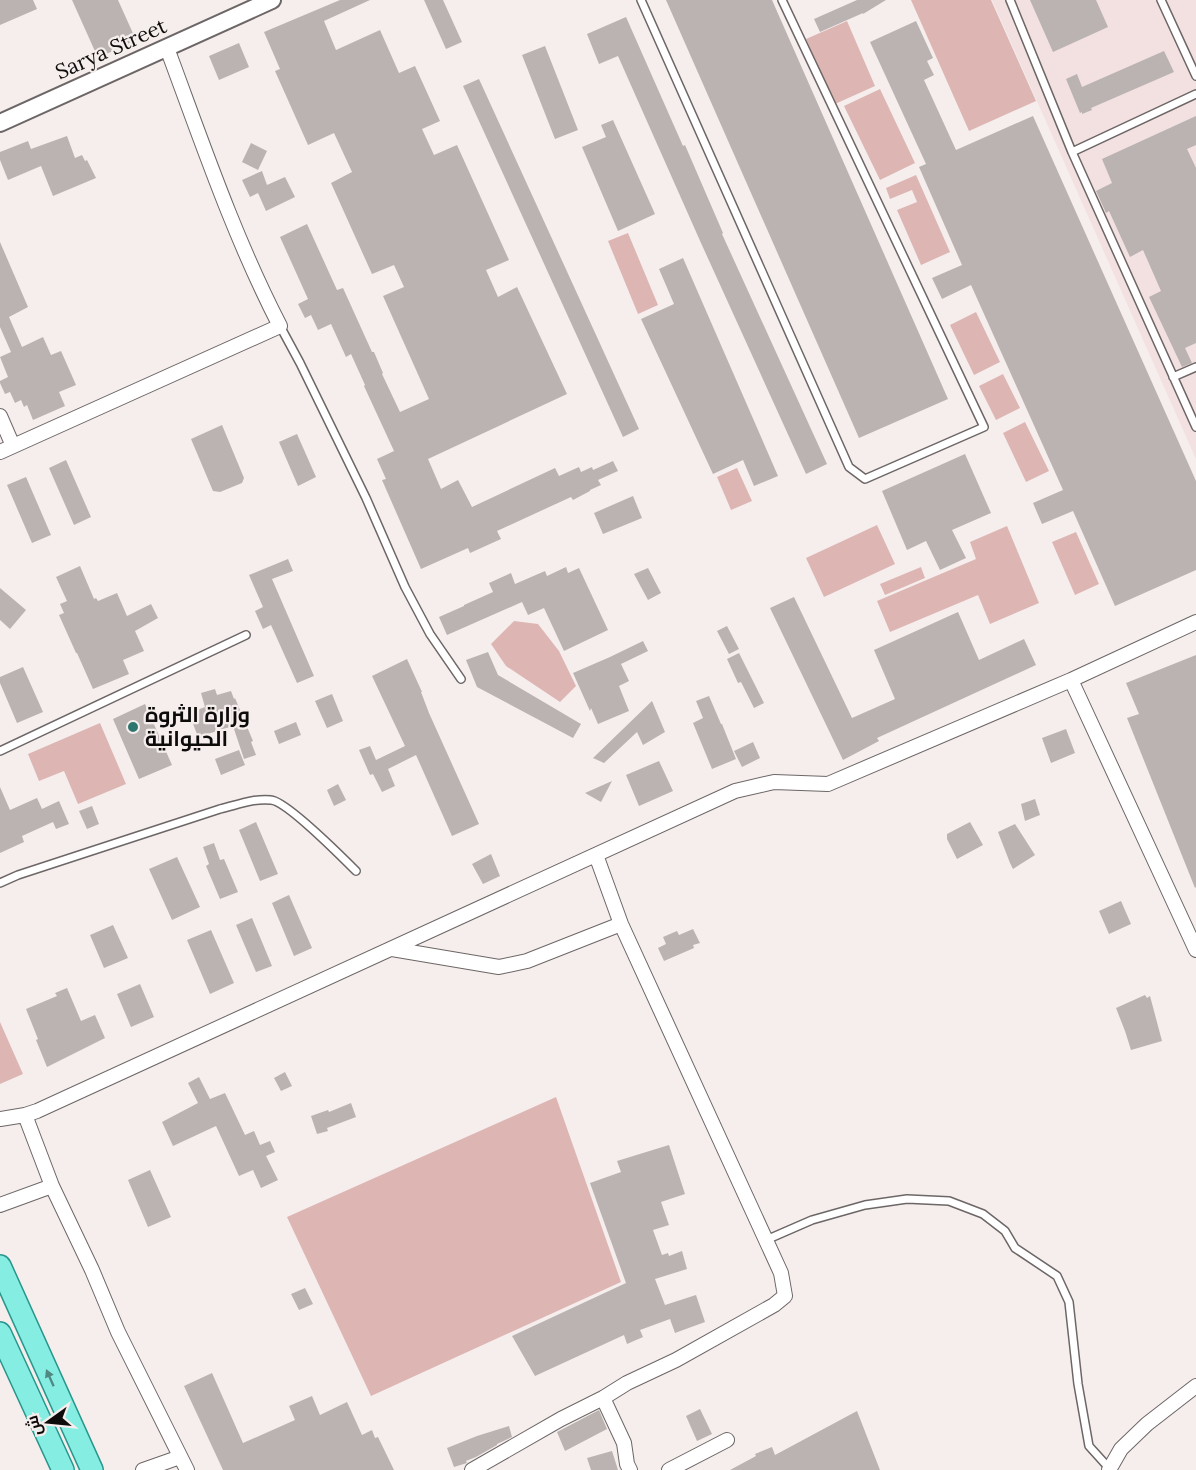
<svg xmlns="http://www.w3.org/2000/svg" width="1196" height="1470" viewBox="0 0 1196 1470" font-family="Lora,Cairo,serif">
  <rect width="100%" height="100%" fill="#f5eeed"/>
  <!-- built -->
  <path fill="#f2e1e0" d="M992 0H1196V459Z"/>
  <!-- green -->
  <path fill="#ddb6b4" d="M911 0H991L1036 101 969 131Z
    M847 21 875 86 835 104 806 39Z
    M880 89 915 163 880 180 844 106Z
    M916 175 950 252 921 265 897 210 917 202 912 190 890 199 886 188Z
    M628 233 658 305 638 314 608 241Z
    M976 312 1000 362 974 375 950 325Z
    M1003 374 1020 408 996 420 979 386Z
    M1025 422 1049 471 1026 482 1003 433Z
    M737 468 752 501 731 510 717 477Z
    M877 525 895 564 824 597 806 558Z
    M1007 526 1039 603 990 624 978 595 890 632 877 601 976 559 970 542Z
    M1076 532 1099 584 1075 595 1052 542Z
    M921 567 925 578 885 595 880 584Z
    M514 621 538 624 559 651 576 686 560 702 506 666 491 644Z
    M100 723 126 784 78 804 64 771 39 781 28 754Z
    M0 1022 23 1074 0 1084Z
    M556 1097 621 1282 371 1396 287 1217Z"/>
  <!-- building -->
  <path fill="#bab3b2" d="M0 0H33L37 9 0 25Z
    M72 0H118L136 40 98 58Z
    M340 0H370L324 21 336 50 380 30 399 73 415 66 440 121 422 129 434 155 457 145 509 260 486 270 498 297 517 287 567 394 428 459 441 489 458 480 472 507 555 468 559 476 579 467 581 472 592 467 593 470 613 461 618 471 598 480 601 485 590 490V491L573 500 571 497 497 531 501 539 470 553 468 548 421 569 382 480 386 479 377 459 394 451 364 386 365 385 351 354 346 357 331 324 318 330 311 315 305 318 298 304 308 299 280 237 307 224 337 290 343 288 372 352H374L383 373 382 374 400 412 429 399 383 296 404 287 394 265 372 274 331 183 352 172 334 133 308 145 275 71 280 69 264 32Z
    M424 0H443L462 42 446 49Z
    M666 0H772L948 399 859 438Z
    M857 0H886L863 14V13L820 32 814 19Z
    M1030 0H1096L1108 27 1053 52Z
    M626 17 683 146 685 145 723 233 722 234 827 464 806 474 701 243 618 56 599 64 587 34Z
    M916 21 933 58 927 61 934 75 924 80 956 150 1033 116 1196 481V570L1115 606 1073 511 1042 524 1033 503 1063 490 971 285 942 299 932 278 962 265 919 167 926 164 870 42Z
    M239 43 249 67 219 80 209 56Z
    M545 46 578 130 555 139 522 55Z
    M1164 51 1174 72 1091 108 1092 110 1082 114V112L1080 113 1066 79 1077 74 1082 87Z
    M479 79 639 429 623 437 463 86Z
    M1196 116V145L1187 149 1196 168V343L1185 348 1192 363 1182 367 1149 297 1161 291 1143 250 1130 257 1109 211 1106 213 1096 191 1112 183 1102 159Z
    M613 120 655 214 618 231 582 147 606 137 601 125Z
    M67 136 75 158 82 155 85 161 87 160 96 178 53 196 41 166 8 180 0 160V152L28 141 31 149Z
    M251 143 267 151 258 170 242 162Z
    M262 171 267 185 285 177 295 197 266 211 258 193 250 197 242 180Z
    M0 242 28 307 9 317 22 347 43 337 51 355 61 351 76 385 59 392 65 406 33 420 27 405 24 407 21 400 15 403 10 392 5 394 0 383V381L8 377 0 357 11 352 0 327Z
    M683 258 778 476 754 486 743 460 713 474 641 319 674 304 659 269Z
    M222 425 244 478 242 483 220 492 213 491 191 439Z
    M297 434 316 477 298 486 279 442Z
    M965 454 991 513 952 530 966 558 940 570 926 541 907 550 882 491Z
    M66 460 91 517 74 525 49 468Z
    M26 477 51 535 32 543 7 485Z
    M633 496 642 518 603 534 594 513Z
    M288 559 293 571 272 579 314 676 297 683 271 625 263 629 255 611 263 607 249 575Z
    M80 566 94 599 96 598 98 601 117 593 127 616 151 604 158 618 135 631 144 651 123 660 129 674 93 689 77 653H76L59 615 64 613 60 604 67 601 56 577Z
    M566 567 568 573 579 568 608 630 564 651 544 608 528 615 522 602 447 635 439 617 464 606V605L493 592 489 583 511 573 515 584 545 571 547 576Z
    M648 568 661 593 648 600 634 574Z
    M0 588 26 610 10 629 0 620Z
    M794 597 852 718 895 699 874 650 958 612 979 660 1024 639 1036 665 877 738 879 741 843 760 770 608Z
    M727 626 739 649 729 654 717 631Z
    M643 641 648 651 621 664 629 681 619 686 629 711 598 724 591 708 590 711 573 673 610 657Z
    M488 652 498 675 581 724 573 738 477 687 466 660Z
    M739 653 764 703 754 708 741 682 738 683 727 659Z
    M1196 655V887L1195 888 1127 718 1139 714 1126 683Z
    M407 659 422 692H421L429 713 479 824 452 836 416 755 388 769 395 786 382 792 373 774 370 775 359 750 370 746 376 760 405 746 372 676Z
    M23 667 43 712 17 723 0 683V677Z
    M215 689 217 695 231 691 234 699 235 698 253 741 251 742 256 755 244 759 233 726 198 737 189 713 205 707 201 693Z
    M332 694 343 721 327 728 315 701Z
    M709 696 721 724H722L736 759 712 769 693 723 703 718 696 701Z
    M652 701 665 732 643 745 637 732 604 763 593 758Z
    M145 704 172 765 139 779 113 719Z
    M296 722 301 735 279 744 274 731Z
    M1066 729 1075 753 1051 763 1042 738Z
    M753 742 760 758 742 767 734 751Z
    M239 750 245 765 221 775 215 759Z
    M659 761 673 791 639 806 626 775Z
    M612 781 601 802 585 793Z
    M338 784 346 800 334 806 327 790Z
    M0 787 10 810 37 798 42 809 59 801 69 824 56 829 53 822 22 836 24 842 0 853Z
    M1035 799 1040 815 1025 821 1021 804Z
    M92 806 99 824 87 829 79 811Z
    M256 822 278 874 260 881 239 830Z
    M970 822 983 845 957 859 947 839V834Z
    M1015 824 1035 855 1013 869 1010 863 998 832Z
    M214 843 220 860 224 859 238 892 220 899 206 866 209 864 203 847Z
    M491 854 500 876 483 884 472 864Z
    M177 857 200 907 172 920 149 869Z
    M289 895 312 948 294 956 272 903Z
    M1121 901 1131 924 1109 934 1099 911Z
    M252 918 272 966 256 972 236 925Z
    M113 925 128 958 104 968 90 935Z
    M693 929 700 943 693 945 694 948 664 961 658 948 666 944 663 937 677 931 679 935Z
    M211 930 234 983 210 994 187 940Z
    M140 984 154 1017 131 1027 117 994Z
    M67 988 81 1021 95 1015 105 1038 47 1067 36 1040 38 1039 26 1009 57 996 55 993Z
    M1145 995 1147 998 1150 996 1162 1041 1131 1050 1125 1031 1116 1008Z
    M285 1072 292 1086 281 1091 274 1078Z
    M199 1077 210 1099 225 1093 245 1135 254 1131 260 1145 270 1141 275 1152 266 1156 278 1180 261 1188 253 1170 239 1176 216 1126 173 1146 162 1122 198 1103 188 1083Z
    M351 1103 356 1117 327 1128 328 1131 317 1134 311 1116 328 1110 329 1112Z
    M669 1145 685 1194 661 1202 669 1225 653 1230 662 1255 668 1253 669 1256 682 1251 687 1269 655 1279 665 1305 696 1295 705 1322 675 1333 670 1319 640 1330 643 1337 627 1344 624 1335 535 1376 512 1336 626 1283 590 1183 621 1172 617 1161Z
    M150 1170 171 1217 148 1227 128 1180Z
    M305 1288 313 1304 299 1310 291 1294Z
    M212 1373 243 1443 295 1420 289 1406 312 1396 320 1415 347 1402 362 1435 372 1430 375 1438 378 1437 394 1470H223L184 1386Z
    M700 1409 712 1434 697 1441 686 1416Z
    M599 1410 607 1429 565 1451 557 1432Z
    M857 1411 880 1470H730L756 1456 755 1454 772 1447 775 1455Z
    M509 1426 512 1437 497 1444V1445L476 1457 466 1461 467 1463 454 1467 447 1448 477 1436Z
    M612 1451 618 1470H591L587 1458Z"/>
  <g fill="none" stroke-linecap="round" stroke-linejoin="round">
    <defs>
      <path id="service" d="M641 0 849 467 865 479 984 427 782 0
        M1010 0 1072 152 1196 427
        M1161 0 1196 76
        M1072 152 1196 94
        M280 326 300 363 366 498 405 587 430 634 461 679
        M1173 377 1196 367
        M0 751 246 635
        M0 883 18 875 220 809C237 805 254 798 271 800 286 801 342 857 356 871
        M766 1240 812 1220 865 1205 907 1199 949 1201 983 1214 1005 1231 1015 1248 1057 1276 1069 1302 1078 1384 1089 1446 1109 1468"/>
      <path id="minor" d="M0 416 13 446
        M0 452 280 326C234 237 202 142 167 48
        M1071 680 1196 950
        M392 949 499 967 527 961 621 924
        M25 1115 52 1186 92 1270 118 1332 187 1470
        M0 1119 25 1115 37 1111 735 791 774 782 828 784 1071 680 1196 622
        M0 1205 52 1186
        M603 1398 624 1443 627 1464 630 1470
        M143 1470 180 1457
        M472 1470 561 1419 603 1398 627 1383 676 1360 774 1305 785 1296 781 1273 621 924 596 855
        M669 1470 727 1440
        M1109 1470 1121 1449 1147 1424 1196 1386"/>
      <path id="tertiary" d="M0 123 272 0"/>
      <path id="primary" d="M0 1266 92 1470
        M0 1333 63 1470"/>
    </defs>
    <!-- service casing -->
    <use href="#service" stroke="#6d6666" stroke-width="10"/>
    <!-- minor casing -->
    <use href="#minor" stroke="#6d6666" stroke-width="16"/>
    <!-- tertiary casing -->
    <use href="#tertiary" stroke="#6d6666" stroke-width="20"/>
    <!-- primary casing -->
    <use href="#primary" stroke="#28968b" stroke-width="24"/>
    <!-- service -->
    <use href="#service" stroke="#fff" stroke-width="7"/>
    <!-- minor -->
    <use href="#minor" stroke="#fff" stroke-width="14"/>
    <!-- tertiary -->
    <use href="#tertiary" stroke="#fff" stroke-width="16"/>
    <!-- primary -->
    <use href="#primary" stroke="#86ede3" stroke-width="21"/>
  </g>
  <!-- one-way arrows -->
  <defs><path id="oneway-solid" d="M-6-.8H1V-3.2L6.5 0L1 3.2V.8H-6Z" transform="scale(1.5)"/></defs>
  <use fill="#508882" href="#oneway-solid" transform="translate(50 1378) rotate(-114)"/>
  <!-- markers -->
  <circle fill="#2e766d" stroke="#f5eeed" stroke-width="2" cx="133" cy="727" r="6"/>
  <g text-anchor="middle" stroke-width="4.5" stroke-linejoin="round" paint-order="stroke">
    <!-- street labels -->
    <g font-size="21" fill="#0e0c0b" stroke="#f5eeed">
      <text transform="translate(111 49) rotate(-24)" y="7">Sarya Street</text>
    </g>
    <!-- poi labels -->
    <g font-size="21" font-weight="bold" fill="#0e0c0b" stroke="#f5eeed" text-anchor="start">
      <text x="145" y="722">وزارة الثروة<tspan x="145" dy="24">الحيوانية</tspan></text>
    </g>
  </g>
  <!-- north arrow -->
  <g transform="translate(48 1422) rotate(255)" stroke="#f5eeed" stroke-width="4.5" paint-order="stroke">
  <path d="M0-4.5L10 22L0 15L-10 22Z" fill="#0e0c0b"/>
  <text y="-9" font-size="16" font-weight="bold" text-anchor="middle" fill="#0e0c0b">ش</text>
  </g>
</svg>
